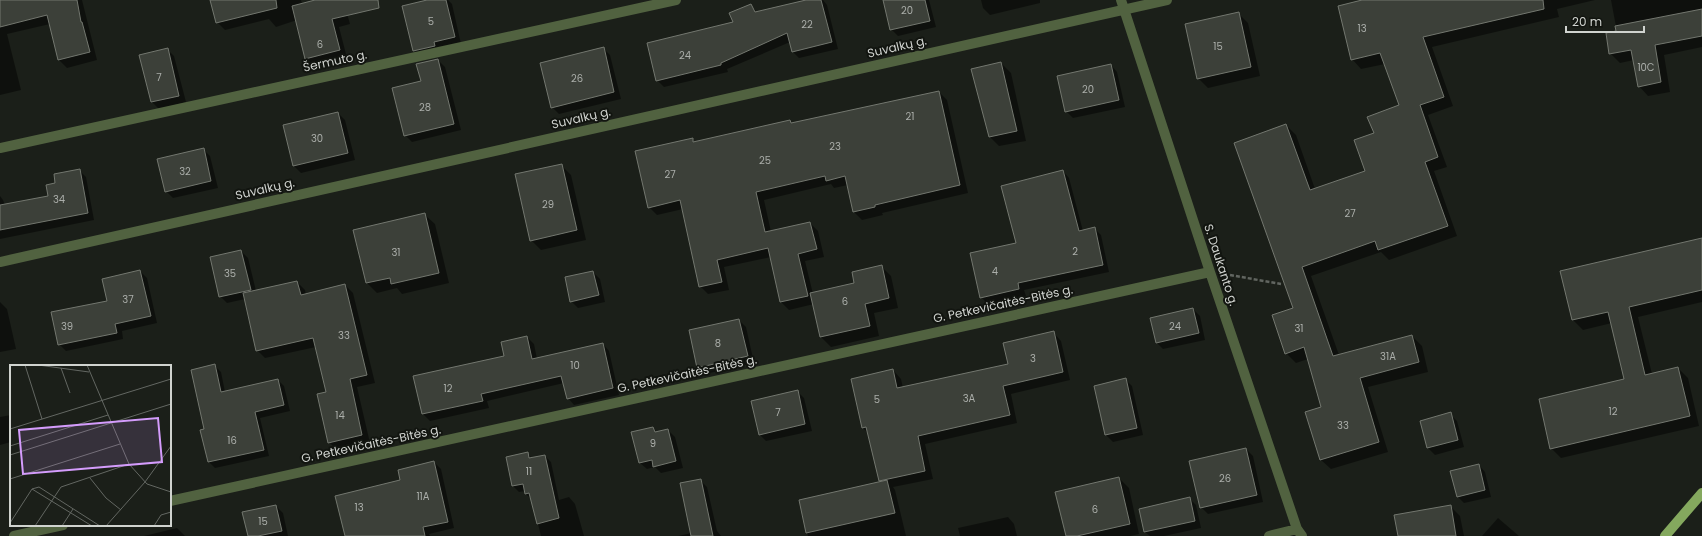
<svg xmlns="http://www.w3.org/2000/svg" width="1702" height="536" viewBox="0 0 1702 536" font-family="Poppins,sans-serif">
  <rect width="100%" height="100%" fill="#1b1f19"/>
  <!-- shadow -->
  <path fill="#0007" d="M0 0H82L97 60 67 68 59 60 50 24 7 34 21 90 0 95Z
    M211 0H301L302 4 319 0H341L344 3 350 24 339 27 347 58 314 66 306 58 297 20 276 27 269 19 225 30 217 22Z
    M431 0H448L452 4 461 44 421 57 414 50Z
    M811 0H823L827 5 838 49 799 58 792 51 790 42 727 69 728 72 664 87 657 80 734 23 750 5 757 12Z
    M884 0H929L936 27 898 36 891 29Z
    M981 0H1040V3L990 15 983 8Z
    M1367 0H1595L1557 9 1559 17 1432 47 1453 106 1428 115 1447 167 1434 171 1457 236 1389 260 1381 252 1311 276 1339 355 1412 336 1422 346 1428 372 1368 387 1388 452 1331 469 1321 460 1322 408 1308 359 1296 363 1286 353 1294 308 1286 125 1296 135 1315 189 1366 171 1375 134 1400 106 1385 64 1361 69 1352 59Z
    M1611 0H1702V47L1664 55 1670 92 1648 96 1639 86 1634 60 1620 63 1610 53 1617 32Z
    M1238 13 1248 23 1260 76 1208 88 1198 78Z
    M603 48 610 55 621 99 559 114 552 107Z
    M167 49 174 56 186 102 159 109 152 102 140 55Z
    M438 60 445 67 461 130 412 142 405 135 422 82Z
    M1001 63 1011 73 1026 141 999 146 990 137Z
    M1111 65 1117 72 1125 107 1073 118 1066 111Z
    M939 92 947 100 968 193 882 213 883 215 862 220 854 212 848 185 834 188 831 184 764 200 771 232 810 223 818 231 824 257 805 261 813 294 855 284 881 266 891 276 898 308 874 313 879 336 831 347 821 337 814 304 789 310 781 302 771 257 724 267 729 290 708 294 700 286 683 209 657 215 649 207 692 140 695 142 790 121 793 124Z
    M338 113 345 120 355 160 301 173 294 166 284 126Z
    M203 149 210 156 218 188 173 198 166 191Z
    M561 165 571 175 586 240 541 250 531 240Z
    M79 170 86 177 94 220 0 239V196L3 200 5 205 49 197 56 184Z
    M1063 171 1069 178 1083 231 1094 228 1101 235 1109 272 1024 290 1026 296 988 304 981 297 1017 244Z
    M425 215 435 224 449 283 402 294 397 288 377 293 367 283 355 231Z
    M1702 242V302L1638 317 1652 374 1678 368 1688 378 1699 426 1561 458 1551 448 1625 380 1612 323 1583 330 1573 320 1561 272Z
    M241 251 248 258 256 291 297 282 305 290 306 295 345 285 353 293 375 383 357 387 370 443 337 450 329 442 327 393 316 347 265 358 257 350 245 299 227 303 220 296Z
    M140 271 147 278 157 323 122 331 123 339 66 351 59 344 108 302Z
    M593 272 600 279 605 302 578 308 571 301Z
    M0 302 7 309 16 349 0 352Z
    M1193 309 1200 316 1205 340 1163 349 1156 342Z
    M739 320 746 327 754 363 705 374 698 367Z
    M1053 332 1061 341 1070 380 1011 394 1017 423 925 444 933 479 893 487 895 490 906 536H808L800 501 882 482 880 480 869 434 863 428 893 370 901 379 903 388 1009 364Z
    M527 337 534 344 537 359 603 344 609 351 619 395 574 405 568 398 564 383 487 401 489 408 430 421 423 414 415 377 505 357Z
    M214 365 221 372 225 392 278 380 284 386 290 411 260 418 269 456 215 468 209 462 202 431 205 430Z
    M1125 379 1132 386 1143 435 1113 442 1106 435Z
    M797 391 804 398 812 431 766 441 759 434Z
    M1450 414 1457 421 1464 447 1435 455 1428 448 1421 421Z
    M11 415V442L0 445V417Z
    M653 428 658 433 668 430 675 437 683 468 661 473 655 467 647 469 640 463Z
    M1246 449 1253 456 1263 502 1208 514 1201 507Z
    M528 454 533 459 545 456 551 462 559 500 569 497 575 504 584 536H541L532 500 526 494 525 491 519 492 513 486Z
    M434 462 441 469 454 528 429 534 430 536H346L402 481Z
    M1479 465 1485 472 1491 497 1464 503 1457 496Z
    M1119 478 1129 488 1139 534 1130 536H1067Z
    M700 480 707 487 717 531 721 536H678L692 533Z
    M1189 498 1196 505 1201 528 1164 536H1150L1145 532Z
    M276 506 283 513 288 536H249Z
    M1450 506 1460 516 1464 536H1399Z
    M1008 517 1014 524 1017 536H960L958 528Z
    M1498 518 1519 536H1482Z
    M177 528 185 536H144Z"/>
  <!-- building -->
  <path fill="#3c4039" stroke="#73776f" d="M0 0H77L81 22H82L90 52 58 60 47 15 0 27Z
    M210 0H276L277 8 216 23Z
    M315 0H378L379 8 332 19 340 50 305 59 292 6Z
    M427 0H446L455 37 434 42 435 46 413 51 402 6Z
    M806 0H821L832 42 792 52 787 33 721 63V65L656 81 647 43 733 22 729 13 751 4 755 12Z
    M883 0H925L930 21 890 30Z
    M1362 0H1543L1544 9 1423 37 1444 97 1420 105 1438 157 1425 162 1448 226 1378 250 1375 241 1302 267 1333 356 1412 335 1419 362 1360 378 1379 442 1320 460 1305 412 1321 407 1304 347 1285 354 1272 315 1293 308 1234 143 1286 124 1310 190 1365 171 1354 140 1374 133 1367 117 1399 105 1380 53 1351 60 1338 6Z
    M1702 9V36L1655 45 1661 82 1638 87 1631 50 1609 54 1606 33 1616 31 1615 26Z
    M1239 12 1251 67 1197 79 1185 24Z
    M604 47 614 92 551 108 540 63Z
    M168 48 179 96 151 102 139 55Z
    M438 59 454 124 404 136 392 88 421 81 416 64Z
    M1001 62 1017 131 989 137 971 69Z
    M1111 64 1119 100 1065 112 1057 76Z
    M939 91 960 185 875 205V207L853 212 845 176 826 181 825 176 756 192 765 232 810 222 817 249 798 254 808 296 780 302 768 248 717 260 722 282 699 287 680 200 648 208 635 151 693 138V142L790 120 791 123Z
    M338 112 348 153 293 166 283 125Z
    M204 148 211 181 165 192 157 159Z
    M562 164 577 230 530 241 515 174Z
    M80 169 88 213 0 230V205L48 196 46 185 55 183 54 174Z
    M1063 170 1079 231 1095 227 1103 265 1018 283 1019 289 980 298 970 253 1016 243 1001 186Z
    M425 213 439 273 391 284 390 278 366 283 353 230Z
    M1702 238V290L1629 307 1645 375 1678 367 1690 416 1550 449 1539 399 1624 379 1608 312 1572 320 1560 271Z
    M241 250 251 290 219 297 210 257Z
    M882 265 889 298 865 304 870 326 820 337 810 293 854 283 852 272Z
    M140 270 151 316 115 324 117 333 58 345 51 312 107 301 102 279Z
    M593 271 599 295 570 302 565 277Z
    M297 281 301 295 345 284 367 375 350 379 362 435 328 443 317 394 326 392 313 338 256 351 243 293Z
    M1193 308 1199 333 1156 343 1150 318Z
    M739 319 748 356 697 368 689 330Z
    M1054 331 1063 372 1003 386 1010 415 918 436 925 471 879 481 866 427 862 428 851 379 893 369 897 388 1008 364 1003 343Z
    M527 336 532 359 603 343 613 388 567 399 561 376 481 394 483 401 422 414 413 376 504 356 501 342Z
    M215 364 221 392 278 379 284 405 255 412 264 450 208 462 200 430 204 429 191 370Z
    M1126 378 1137 428 1105 435 1094 386Z
    M798 390 805 424 759 435 751 401Z
    M1451 412 1458 440 1427 448 1420 421Z
    M653 427 655 432 668 429 676 461 653 467 652 460 639 463 631 432Z
    M1246 448 1257 495 1200 508 1189 461Z
    M528 452 529 458 545 455 559 518 537 524 529 493 525 494 523 484 512 486 506 457Z
    M434 461 448 522 423 527 425 536H345L335 496 400 480 398 470Z
    M1479 464 1485 490 1457 497 1450 471Z
    M1119 477 1130 524 1077 536H1066L1055 492Z
    M701 479 713 536H691L680 483Z
    M887 480 895 513 806 533 799 500Z
    M1190 497 1195 521 1144 532 1139 509Z
    M276 505 282 531 258 536H248L242 512Z
    M1451 505 1456 536H1398L1394 515Z"/>
  <g fill="none" stroke-linecap="round" stroke-linejoin="round">
    <!-- path -->
    <path stroke="#616560" stroke-width="2.5" stroke-dasharray="4 2" stroke-linecap="butt" d="M1230 275 1281 284"/>
    <!-- minor -->
    <path stroke="#516240" stroke-width="10" d="M1121 0 1210 272 1297 529 1302 536
      M0 148 676 0
      M0 262 1167 0
      M170 501 1210 272
      M14 536 63 525
      M1269 536 1297 529"/>
    <!-- primary -->
    <path stroke="#84a85e" stroke-width="10" d="M1665 536 1702 493"/>
  </g>
  <g text-anchor="middle" stroke-width="4" stroke-linejoin="round" paint-order="stroke">
    <!-- number labels -->
    <g font-size="10" fill="#abaeaa">
      <text x="907" y="14">20</text>
      <text x="431" y="25">5</text>
      <text x="807" y="28">22</text>
      <text x="1362" y="32">13</text>
      <text x="320" y="48">6</text>
      <text x="1218" y="50">15</text>
      <text x="685" y="59">24</text>
      <text x="1646" y="71">10C</text>
      <text x="159" y="81">7</text>
      <text x="577" y="82">26</text>
      <text x="1088" y="93">20</text>
      <text x="425" y="111">28</text>
      <text x="910" y="120">21</text>
      <text x="317" y="142">30</text>
      <text x="835" y="150">23</text>
      <text x="765" y="164">25</text>
      <text x="185" y="175">32</text>
      <text x="670" y="178">27</text>
      <text x="59" y="203">34</text>
      <text x="548" y="208">29</text>
      <text x="1350" y="217">27</text>
      <text x="1075" y="255">2</text>
      <text x="396" y="256">31</text>
      <text x="995" y="275">4</text>
      <text x="230" y="277">35</text>
      <text x="128" y="303">37</text>
      <text x="845" y="305">6</text>
      <text x="67" y="330">39</text>
      <text x="1175" y="330">24</text>
      <text x="1299" y="332">31</text>
      <text x="344" y="339">33</text>
      <text x="718" y="347">8</text>
      <text x="1388" y="360">31A</text>
      <text x="1033" y="362">3</text>
      <text x="575" y="369">10</text>
      <text x="448" y="392">12</text>
      <text x="969" y="402">3A</text>
      <text x="877" y="403">5</text>
      <text x="1613" y="415">12</text>
      <text x="778" y="416">7</text>
      <text x="340" y="419">14</text>
      <text x="1343" y="429">33</text>
      <text x="232" y="444">16</text>
      <text x="653" y="447">9</text>
      <text x="529" y="475">11</text>
      <text x="1225" y="482">26</text>
      <text x="423" y="500">11A</text>
      <text x="359" y="511">13</text>
      <text x="1095" y="513">6</text>
      <text x="263" y="525">15</text>
    </g>
    <!-- street labels -->
    <g font-size="12" fill="#d0d3cf" stroke="#121510">
      <text transform="translate(897 47) rotate(-13)" y="4">Suvalkų g.</text>
      <text transform="translate(335 61) rotate(-12)" y="4">Šermuto g.</text>
      <text transform="translate(581 118) rotate(-13)" y="4">Suvalkų g.</text>
      <text transform="translate(265 189) rotate(-13)" y="4">Suvalkų g.</text>
      <text transform="translate(1221 265) rotate(72)" y="4">S. Daukanto g.</text>
      <text transform="translate(1003 304) rotate(-12)" y="4">G. Petkevičaitės-Bitės g.</text>
      <text transform="translate(687 374) rotate(-12)" y="4">G. Petkevičaitės-Bitės g.</text>
      <text transform="translate(371 444) rotate(-12)" y="4">G. Petkevičaitės-Bitės g.</text>
    </g>
  </g>
  <!-- overview -->
  <g transform="translate(10 365)">
    <rect width="161" height="161" fill="#1b1f19"/>
    <path fill="none" stroke="#636762" stroke-width="1" d="M15 0 32 54M28 0 79 7M77 0 119 99 137 119 161 127M51 3 60 28M0 64 161 14M0 81 98 50M0 90 161 39M80 113 96 133 111 145M0 114 110 79M22 124 29 122 90 161M22 124 82 161M0 158 22 124M25 161 51 122 119 99M52 161 63 144M96 161 135 117 161 81M144 161 151 150 161 147"/>
    <path fill="#d49cfc" fill-opacity="0.15" stroke="#d49cfc" stroke-width="2" d="M148 53 152 97 13 109 9 65Z"/>
    <rect width="161" height="161" fill="none" stroke="#d0d3cf" stroke-width="2"/>
  </g>
  <!-- scale -->
  <path d="M1566 26v6h78v-6" fill="none" stroke="#d0d3cf" stroke-width="2"/>
  <text x="1572" y="26" font-size="12" fill="#d0d3cf" stroke="#121510" stroke-width="3" paint-order="stroke">20 m</text>
</svg>
